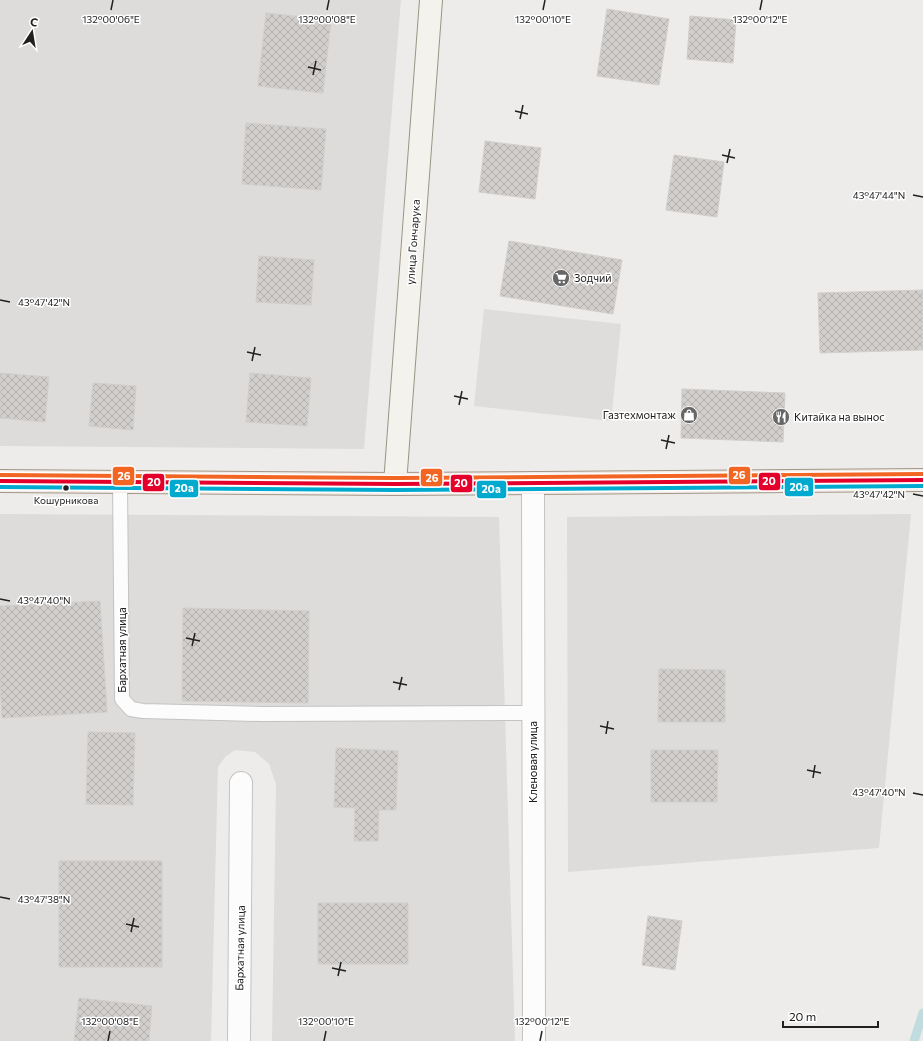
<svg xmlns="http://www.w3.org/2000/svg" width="923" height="1041" viewBox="0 0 923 1041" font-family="Commissioner,sans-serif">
  <defs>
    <pattern id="building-cross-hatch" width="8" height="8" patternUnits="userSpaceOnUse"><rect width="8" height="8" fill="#d1cecc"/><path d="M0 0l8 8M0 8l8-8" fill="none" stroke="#b3b1af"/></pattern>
  </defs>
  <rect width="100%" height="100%" fill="#eeecea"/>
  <!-- residential -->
  <path fill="#dddcdb" d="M0 0H401L364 449 0 446Z
    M0 514 499 517 515 1041H272L276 784 269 764 255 752 235 750 225 757 218 767 211 1041H0Z
    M911 514 879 848 568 872 567 517Z"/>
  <!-- parking -->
  <path fill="#dedddc" d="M484 309 621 324 611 421 474 406Z"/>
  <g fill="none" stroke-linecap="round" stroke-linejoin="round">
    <!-- stream -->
    <path stroke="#c0dcdf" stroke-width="9" d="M914 1041 923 1013"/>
  </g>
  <!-- building -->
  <path fill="url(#building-cross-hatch)" stroke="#d1cecb" d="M607 9 669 19 659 85 597 76Z
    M266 13 331 20 323 93 258 86Z
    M690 16 736 20 733 63 687 59Z
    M246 123 326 129 321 190 242 184Z
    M485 141 541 148 535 199 479 192Z
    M674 155 724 162 717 217 666 210Z
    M509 241 622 260 613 314 500 296Z
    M259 256 314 260 311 305 256 302Z
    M923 290V350L820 353 818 293Z
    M0 373 49 377 45 422 0 418Z
    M250 373 311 378 307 426 246 422Z
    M93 383 136 386 133 430 89 426Z
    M682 389 785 393 783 442 681 438Z
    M100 601 107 712 2 718 0 686V606Z
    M183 608 309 611 308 703 182 701Z
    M659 669 725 670V722H658Z
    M88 732 135 733 133 805 86 804Z
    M336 748 398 751 396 810H379L378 841H354L355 808 334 807Z
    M651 750H718L717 802H651Z
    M59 861H162V967H59Z
    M318 903H408V964H318Z
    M648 916 682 921 675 970 642 965Z
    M79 998 152 1006 149 1041H74Z"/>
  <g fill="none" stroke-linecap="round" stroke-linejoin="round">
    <defs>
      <path id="lane" d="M120 481 122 699 131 709 143 711 261 714 533 713"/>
      <path id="street" d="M533 483 534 1041
        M239 1041 241 783"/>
      <path id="secondary" d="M395 484 431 0"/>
      <path id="primary" d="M0 481 395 484 923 480"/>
    </defs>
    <!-- lane casing -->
    <use href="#lane" stroke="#c4c3c2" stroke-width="16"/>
    <!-- street casing -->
    <use href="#street" stroke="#c4c3c2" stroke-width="24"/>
    <!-- secondary casing -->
    <use href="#secondary" stroke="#989683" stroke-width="24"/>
    <!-- primary casing -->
    <use href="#primary" stroke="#a39788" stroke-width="24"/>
    <!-- lane -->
    <use href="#lane" stroke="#fcfcfc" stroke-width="14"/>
    <!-- street -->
    <use href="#street" stroke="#fcfcfc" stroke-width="22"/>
    <!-- secondary -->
    <use href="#secondary" stroke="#f3f2ed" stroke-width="22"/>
    <!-- primary -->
    <use href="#primary" stroke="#f1ebe7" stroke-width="22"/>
    <defs>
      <path id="bus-1" d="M0 481 395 484 923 480"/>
      <path id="bus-2" d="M0 487 395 490 923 486"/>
      <path id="bus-3" d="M0 475 395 478 923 474"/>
    </defs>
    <!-- bus-1 casing -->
    <use href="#bus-1" stroke="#fff" stroke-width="7"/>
    <!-- bus-2 casing -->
    <use href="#bus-2" stroke="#fff" stroke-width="7"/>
    <!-- bus-3 casing -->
    <use href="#bus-3" stroke="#fff" stroke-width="7"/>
    <!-- bus-1 -->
    <use href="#bus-1" stroke="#e4002b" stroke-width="4"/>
    <!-- bus-2 -->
    <use href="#bus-2" stroke="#00a9ce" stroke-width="4"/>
    <!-- bus-3 -->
    <use href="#bus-3" stroke="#f26522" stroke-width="4"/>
  </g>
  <!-- ticks -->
  <path fill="none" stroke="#202020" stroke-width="1.5" d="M111 10 113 0M327 10 329 0M543 10 545 0M760 10 762 0M308 67 321 70M313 75 316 61M515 111 528 114M520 119 523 105M722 155 735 158M727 163 730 149M913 195 923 197M0 300 10 302M247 352 261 355M252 361 255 347M454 396 468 399M459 405 462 391M661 440 675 443M666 449 669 435M913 494 923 496M0 599 10 601M186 638 200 641M192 646 195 633M393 682 407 685M399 690 402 677M600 726 614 729M606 734 608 721M807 770 821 773M813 778 815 765M913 793 923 795M0 897 10 899M126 924 139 927M131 932 134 918M332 968 346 971M338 976 341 962M108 1041 110 1031M324 1041 326 1031M540 1041 542 1031"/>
  <!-- icons -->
  <defs>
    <symbol id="supermarket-disc" viewBox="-11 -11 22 22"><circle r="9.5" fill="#686767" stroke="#fff"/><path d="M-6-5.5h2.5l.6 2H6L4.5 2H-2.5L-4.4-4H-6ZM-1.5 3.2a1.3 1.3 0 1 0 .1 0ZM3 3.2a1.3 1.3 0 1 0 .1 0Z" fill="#fff"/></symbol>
    <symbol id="shop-disc" viewBox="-11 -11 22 22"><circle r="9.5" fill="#686767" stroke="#fff"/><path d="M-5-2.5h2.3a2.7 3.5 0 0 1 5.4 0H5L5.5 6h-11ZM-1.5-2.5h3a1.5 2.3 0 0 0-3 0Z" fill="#fff"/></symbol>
    <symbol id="restaurant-disc" viewBox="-11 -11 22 22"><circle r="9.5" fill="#686767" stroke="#fff"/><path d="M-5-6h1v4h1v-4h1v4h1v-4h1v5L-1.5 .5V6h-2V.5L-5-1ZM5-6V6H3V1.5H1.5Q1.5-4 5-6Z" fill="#fff"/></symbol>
  </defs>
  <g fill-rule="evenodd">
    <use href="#supermarket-disc" x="551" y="268" width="20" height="20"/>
    <use href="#shop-disc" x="679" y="405" width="20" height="20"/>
    <use href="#restaurant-disc" x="771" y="407" width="20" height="20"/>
  </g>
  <!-- markers -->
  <circle fill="#202020" stroke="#fff" stroke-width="1.5" cx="66" cy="488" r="3.5"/>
  <g text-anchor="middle" stroke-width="3" stroke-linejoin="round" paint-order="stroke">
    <!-- bus labels -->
    <g font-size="10" fill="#202020" stroke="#fff">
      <text x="66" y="504">Кошурникова</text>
    </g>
    <!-- street labels -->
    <g font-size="11" fill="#202020" stroke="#fff">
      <text transform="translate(413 242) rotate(-86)" y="4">улица Гончарука</text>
      <text transform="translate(122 650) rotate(-90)" y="4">Бархатная улица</text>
      <text transform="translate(533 762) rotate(-90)" y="4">Кленовая улица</text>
      <text transform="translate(240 948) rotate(-89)" y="4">Бархатная улица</text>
    </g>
    <!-- poi labels -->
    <g font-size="11" fill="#202020" stroke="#fff" text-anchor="start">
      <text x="574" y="282">Зодчий</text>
      <text x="676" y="419" text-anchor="end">Газтехмонтаж</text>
      <text x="794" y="421">Китайка на вынос</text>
    </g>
  </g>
  <g font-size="10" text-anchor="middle" fill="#202020" stroke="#fff" stroke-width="3" stroke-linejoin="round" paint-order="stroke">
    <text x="111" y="23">132°00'06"E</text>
    <text x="327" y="23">132°00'08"E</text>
    <text x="543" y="23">132°00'10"E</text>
    <text x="760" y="23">132°00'12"E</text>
    <text x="879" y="199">43°47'44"N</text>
    <text x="44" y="306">43°47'42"N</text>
    <text x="879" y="498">43°47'42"N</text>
    <text x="44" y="604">43°47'40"N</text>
    <text x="879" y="796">43°47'40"N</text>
    <text x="44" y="903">43°47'38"N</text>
    <text x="110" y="1025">132°00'08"E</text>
    <text x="326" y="1025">132°00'10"E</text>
    <text x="542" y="1025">132°00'12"E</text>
  </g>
  <g stroke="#fff" stroke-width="1.5">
    <rect x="728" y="466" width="23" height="19" rx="4" fill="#f26522"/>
    <rect x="112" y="466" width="23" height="20" rx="4" fill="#f26522"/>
    <rect x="420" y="468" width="23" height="19" rx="4" fill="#f26522"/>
    <rect x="758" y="472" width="23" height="19" rx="4" fill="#e4002b"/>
    <rect x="142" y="473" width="23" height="19" rx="4" fill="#e4002b"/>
    <rect x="450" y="474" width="23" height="19" rx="4" fill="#e4002b"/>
    <rect x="784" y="477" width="30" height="20" rx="4" fill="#00a9ce"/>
    <rect x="169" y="479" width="30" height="19" rx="4" fill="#00a9ce"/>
    <rect x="476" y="480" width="31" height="19" rx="4" fill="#00a9ce"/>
  </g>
  <g font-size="11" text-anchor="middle" font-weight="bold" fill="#fff">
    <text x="739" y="479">26</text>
    <text x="124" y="480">26</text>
    <text x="432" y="482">26</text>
    <text x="769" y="485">20</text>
    <text x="154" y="486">20</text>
    <text x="461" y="487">20</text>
    <text x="799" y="491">20а</text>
    <text x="184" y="492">20а</text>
    <text x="491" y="493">20а</text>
  </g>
  <!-- north arrow -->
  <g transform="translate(32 32) rotate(12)" stroke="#ffffff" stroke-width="3" paint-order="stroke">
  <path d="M0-3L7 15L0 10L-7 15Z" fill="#202020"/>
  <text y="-6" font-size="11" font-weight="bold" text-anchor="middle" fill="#202020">С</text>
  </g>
  <!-- scale -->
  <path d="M783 1021v6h95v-6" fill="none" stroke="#202020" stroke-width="2"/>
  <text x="789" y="1021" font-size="12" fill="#202020" stroke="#ffffff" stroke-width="3" paint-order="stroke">20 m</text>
</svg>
